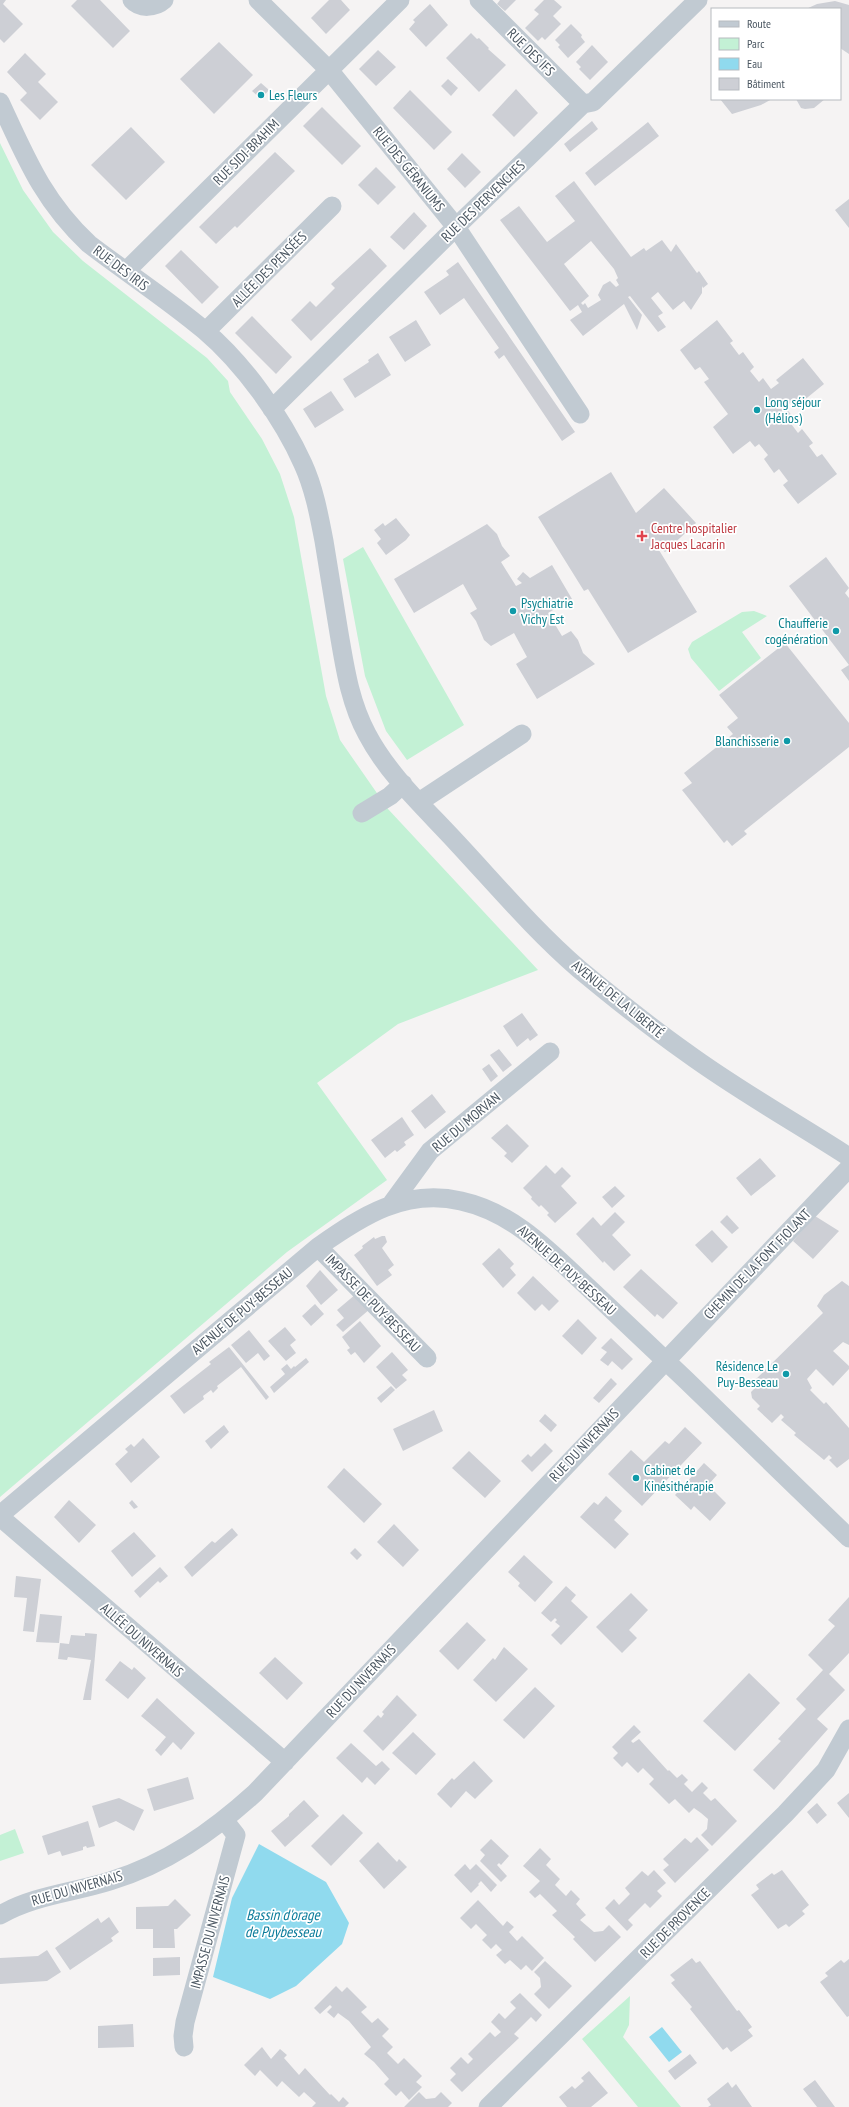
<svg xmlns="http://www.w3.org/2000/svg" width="849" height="2107" viewBox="0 0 849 2107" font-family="'PT Sans Narrow',sans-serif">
  <rect width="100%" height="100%" fill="#f5f3f3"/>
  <!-- green -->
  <path fill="#c3f1d5" d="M0 143 23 190 53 232 83 261 207 358 228 381 230 392 262 439 280 474 294 517 326 696 340 740 388 809 538 970 398 1024 317 1083 387 1180 287 1252 0 1497Z
    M363 547 464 725 407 760 386 731 365 676 343 559Z
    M754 611 767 616 742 632 761 658 719 691 691 658 688 649 692 642 742 612Z
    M15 1829 24 1853 0 1861V1835Z
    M630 1996 629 2025 623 2037 681 2107H638L582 2039Z"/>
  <!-- water -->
  <path fill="#90daee" d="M259 1844 326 1882 349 1923 342 1944 296 1986 270 1999 213 1977 232 1898Z
    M662 2027 682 2052 669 2062 649 2037Z"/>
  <!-- building -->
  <path fill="#cdcfd5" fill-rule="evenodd" d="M0 0H6L3 4 23 24 4 43 0 39Z
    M77 0H100L130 31 113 48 71 6Z
    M329 0H341L350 10 326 34 311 18Z
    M500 0H516L505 11 497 4Z
    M544 0H554L562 7 553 16 561 24 545 40 542 37 538 41 525 28 539 14 534 10Z
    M835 1 849 5V54L840 48V9H806L817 4Z
    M430 4 448 25 426 47 409 29 415 22 413 20Z
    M571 24 582 35 581 37 585 42 568 58 558 47 560 45 555 40Z
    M471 33 477 39 479 38 489 48 488 49 506 65 479 92 446 58Z
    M219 42 253 75 214 114 180 79Z
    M592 45 608 62 590 80 579 69 581 67 576 62Z
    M378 50 396 67 376 86 359 69Z
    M25 53 46 74 38 82 58 102 40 120 20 100 27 93 7 72Z
    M448 79 458 88 451 96 441 86Z
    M261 83 269 90 261 99 252 91Z
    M516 89 538 113 514 137 492 115Z
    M410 90 452 132 434 150 393 108Z
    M720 99H772L761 105 732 114Z
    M796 99H825L814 108 805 109 801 108Z
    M322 107 361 146 342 165 303 126Z
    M592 121 598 129 570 152 564 144Z
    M648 122 659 136 595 186 585 173Z
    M131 127 165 162 126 200 91 165Z
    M275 152 295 171 237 228 235 226 216 244 199 227Z
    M462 153 481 172 465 188 447 169Z
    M376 167 396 187 378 205 358 185Z
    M574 181 631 257 644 248 646 251 662 240 671 252 676 244 697 273 699 271 708 284 703 288 702 286V293L691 310 684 301 673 310 658 292 651 298 663 313 658 316 666 327 658 332 630 296 628 297 642 315 637 330 624 304 583 336 570 320 582 312 578 305 570 311 500 220 519 206 547 242 575 221 555 196ZM591 241 614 269 618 278 616 280 619 285 616 287 610 281 603 285 598 295 601 300 588 308 585 303 583 305 581 303 589 296 564 264Z
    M849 199V228L835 210Z
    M414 212 427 226 404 250 390 237Z
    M370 248 387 266 311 341 291 320 310 301 316 307 335 288 331 284Z
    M181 250 219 287 202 304 165 266Z
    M458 262 575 432 562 441 504 355 499 359 494 352 499 348 464 298 440 315 424 292 449 275 446 271Z
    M252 316 292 357 276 374 235 333Z
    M416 320 431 345 405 362 389 337Z
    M717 320 733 341 730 343 739 355 743 352 754 367 750 371 759 382 763 378 771 389 779 383 776 380 803 358 824 384 797 406 793 401 785 407 793 417 789 421 798 433 802 429 813 443 809 446 817 457 822 454 837 474 798 504 783 485 788 481 779 469 774 473 764 459 768 455 759 444 755 447 750 441 733 454 713 427 728 414 704 382 709 379 700 367 695 370 680 350Z
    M378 353 391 375 355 398 343 379 369 362 368 360Z
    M331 391 344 410 315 428 303 409Z
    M611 472 636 513 664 488 696 523 665 552 654 542 697 612 628 653 588 589 584 591 538 517Z
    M396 518 410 535 406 540 386 555 377 543 381 539 374 530 383 523 385 526Z
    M487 524 497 534 502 546 510 556 501 562 516 586 522 583 517 579 523 572 530 578 552 565 572 599 548 613 562 636 571 631 578 640 583 653 595 664 537 699 516 664 527 657 514 633 491 646 484 640 476 621 470 613 477 609 463 584 414 613 394 579Z
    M826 557 849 588 845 593 849 598V681L841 670 849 665 789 586Z
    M785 643 849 723V747L744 831 747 834 732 846 727 840 724 843 682 790 692 783 684 773 733 734 727 727 738 718 719 695Z
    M522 1013 538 1035 530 1041 528 1038 517 1047 503 1026Z
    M499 1049 512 1065 503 1072 490 1055Z
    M489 1064 498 1076 491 1082 482 1069Z
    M432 1094 446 1112 425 1129 411 1111Z
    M402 1117 414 1135 404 1142 406 1145 397 1152 395 1150 385 1158 371 1140Z
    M507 1124 529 1146 512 1163 504 1156 507 1153 491 1138Z
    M760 1158 776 1176 751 1196 736 1178Z
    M546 1165 555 1174 562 1167 571 1176 561 1186 577 1203 555 1223 547 1215 549 1213 541 1205 539 1207 531 1199 532 1197 523 1188Z
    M615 1186 625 1196 612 1208 602 1197Z
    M615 1212 625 1222 612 1235 631 1255 614 1271 604 1261 603 1263 576 1234 593 1217 601 1226Z
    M727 1215 739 1228 732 1234 720 1222Z
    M815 1216 839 1231 813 1259 793 1241Z
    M712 1230 728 1247 712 1263 695 1245Z
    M382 1236H385L387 1242 382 1248 394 1265 388 1270 392 1275 377 1286 354 1255 363 1248 362 1246 374 1237 375 1239Z
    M499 1248 514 1264 510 1268 516 1275 503 1288 482 1264Z
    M641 1269 678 1303 663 1319 657 1314 655 1317 623 1287Z
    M320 1270 338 1290 321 1305 306 1286Z
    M533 1276 559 1301 549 1311 542 1304 535 1311 517 1293Z
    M842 1281 849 1286V1345L843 1342 833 1351 849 1366V1369L833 1386 816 1369 807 1379 812 1388 810 1390 824 1404 826 1402 849 1428V1459L837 1468 829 1460 832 1458 829 1455 824 1460 794 1435 796 1433 781 1420 784 1417 781 1414 772 1423 757 1409 760 1406 752 1398 751 1392 758 1385 754 1381 823 1313 817 1306 824 1295Z
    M356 1294 370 1309 343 1332 336 1325 344 1318 337 1310Z
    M315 1304 324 1314 311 1326 302 1316Z
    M578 1319 597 1338 582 1355 562 1336Z
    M360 1321 381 1346 364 1363 355 1352 351 1355 347 1350 350 1348 342 1337Z
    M285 1327 296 1340 290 1345 296 1353 286 1361 268 1341Z
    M249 1330 270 1356 264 1361 258 1353 246 1363 231 1345Z
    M611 1338 633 1359 622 1370 612 1361 608 1366 600 1360 607 1352 601 1348Z
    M229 1347 269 1397 266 1400 241 1367 217 1386 218 1388 213 1393 211 1390 203 1396 204 1399 184 1414 170 1396 211 1364 209 1362Z
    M392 1352 408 1370 402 1375 407 1380 396 1389 376 1367Z
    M306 1358 309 1362 274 1393 270 1387 285 1374 281 1369 287 1364 291 1369 294 1366 295 1367Z
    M611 1378 617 1384 599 1403 593 1398Z
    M391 1386 395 1390 381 1403 377 1398Z
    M434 1410 443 1431 403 1451 393 1429Z
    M545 1414 557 1425 551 1432 539 1421Z
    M224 1425 229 1432 211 1449 205 1441Z
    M685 1427 702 1443 642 1506 608 1474 631 1450 644 1462 665 1441 669 1444Z
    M143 1438 160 1457 131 1483 115 1464 128 1452 125 1449 131 1444 134 1447Z
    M545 1443 553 1451 532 1472 521 1461 528 1454 531 1457Z
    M469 1451 501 1481 485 1498 452 1468Z
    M704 1463 717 1475 708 1485 726 1503 710 1521 694 1506 691 1510 675 1495Z
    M344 1468 382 1504 364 1523 327 1487Z
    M606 1496 622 1511 614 1520 629 1534 615 1549 580 1517 594 1502 598 1505Z
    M69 1500 96 1525 79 1543 54 1517Z
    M132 1500 138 1507 134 1509 129 1503Z
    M394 1524 419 1550 403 1567 377 1542Z
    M232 1528 238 1535 192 1577 184 1567 212 1541 215 1543Z
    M134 1532 156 1556 132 1577 111 1551Z
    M355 1548 362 1555 357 1560 350 1553Z
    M524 1555 553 1582 535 1602 518 1586 520 1583 508 1572Z
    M160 1567 168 1576 160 1583 158 1581 140 1598 134 1591Z
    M16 1576 41 1579 34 1632 23 1631 27 1598 14 1597Z
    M566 1586 576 1595 571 1601 588 1617 561 1645 551 1635 560 1626 555 1622 557 1620 555 1618 551 1622 541 1613Z
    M631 1593 648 1610 629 1630 637 1638 622 1653 596 1627Z
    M849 1597V1653L829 1674 845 1690 817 1719 828 1729 774 1790 753 1770 781 1741 778 1739 806 1709 796 1699 823 1670 808 1655 835 1626 828 1620Z
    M40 1614 62 1616 59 1643 36 1642Z
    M467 1622 486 1640 458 1670 439 1651Z
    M85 1633 97 1634 91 1700H83L91 1660 68 1657 67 1660 58 1659 60 1643 69 1644 71 1635 85 1636Z
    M504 1647 528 1669 496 1702 473 1680 493 1658 495 1660Z
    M275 1657 303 1683 287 1700 259 1673Z
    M120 1661 132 1670 134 1667 146 1678 128 1699 105 1680Z
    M749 1673 780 1703 735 1751 703 1721Z
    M535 1687 555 1706 524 1739 503 1720Z
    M397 1695 417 1715 383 1751 363 1731 378 1715 381 1718 384 1714 382 1712Z
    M157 1698 195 1733 181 1750 173 1742 161 1756 155 1750 166 1737 141 1716Z
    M634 1725 641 1732 631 1741 633 1743 639 1739 668 1771 669 1770 677 1778 682 1774 688 1780 684 1784 692 1792 702 1782 708 1788 703 1793 711 1801 715 1798 737 1821 712 1846 701 1835 707 1829 708 1819 701 1813 694 1808 689 1813 675 1799 669 1804 649 1784 654 1779 643 1768 638 1773 627 1762 622 1767 613 1758 618 1753 612 1747Z
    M413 1732 436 1754 416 1775 392 1753Z
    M351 1743 376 1766 382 1761 390 1769 375 1785 367 1777 362 1783 336 1758Z
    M474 1761 493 1781 475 1799 466 1791 451 1808 437 1794 452 1778 454 1780Z
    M188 1777 194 1799 154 1811 147 1789Z
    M849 1793V1818L837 1803Z
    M119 1798 144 1810 134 1831 116 1821 99 1828 92 1806Z
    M304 1800 319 1816 285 1847 271 1831 289 1816V1814Z
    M817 1803 827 1815 817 1824 807 1812Z
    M343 1814 363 1833 331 1866 311 1846Z
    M88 1821 95 1846 87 1848 86 1846 83 1847V1850L62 1856 60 1851 48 1855 42 1836Z
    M697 1837 709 1850 675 1883 663 1870 669 1865 663 1859 685 1838 691 1843Z
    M491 1839 509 1856 501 1865 499 1863 497 1865 507 1876 501 1882 480 1861 485 1855 480 1850Z
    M378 1842 397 1862 399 1859 407 1867 384 1889 359 1861Z
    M540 1848 551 1859 546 1865 560 1879 555 1885 566 1896 571 1890 580 1899 576 1904 586 1915 580 1920 594 1932 603 1931 609 1925 621 1937 595 1962 573 1939 575 1937 552 1915 557 1911 540 1894 535 1898 529 1892 540 1881 523 1866Z
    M465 1864 470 1870 476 1864 497 1885 491 1892 481 1881 478 1884 479 1885 471 1893 454 1875Z
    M654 1870 666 1883 657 1891 662 1896 650 1908 645 1903 628 1920 633 1925 627 1931 605 1908 614 1899 619 1905 630 1894 625 1888 642 1871 648 1876Z
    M782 1870 809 1905 802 1911 805 1914 789 1927 786 1924 778 1929 751 1895 759 1889 756 1885 772 1873 774 1875Z
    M175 1899 191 1915 177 1929H174L175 1948H153V1929H136V1907L168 1906Z
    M478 1900 503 1926 507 1921 514 1927 509 1932 517 1941 522 1936 544 1958 532 1971 526 1965 521 1970 510 1960 505 1964 496 1955 502 1950 496 1944 491 1949 482 1940 487 1935 476 1924 471 1929 460 1918Z
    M109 1917 119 1932 111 1938 113 1941 70 1970 55 1948 98 1918 101 1923Z
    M47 1950 61 1972 47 1981 0 1984V1958L38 1956Z
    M180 1957V1975L153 1976V1958Z
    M692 1958 696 1963 700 1961 737 2011 739 2010 752 2027 748 2030 753 2036 731 2052 727 2047 723 2050 690 2009 692 2007 671 1983 675 1980 670 1975Z
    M849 1959V2016L847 2017 820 1982 828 1976 825 1973 841 1960 844 1963Z
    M545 1961 572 1986 549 2009 534 1994 541 1987 540 1978 534 1972Z
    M336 1986 342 1992 347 1987 367 2007 361 2012 372 2023 378 2018 389 2029 382 2036 393 2047 387 2053 398 2064 404 2058 422 2076 416 2082 422 2087 409 2100 401 2091 396 2096 384 2084 389 2079 374 2062 364 2054 371 2047 349 2021 338 2013 334 2018 327 2012 332 2007 330 2005 320 2014 314 2008Z
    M520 1993 542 2015 536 2022 531 2017 514 2034 519 2038 462 2092 450 2080 456 2074 450 2068 461 2057 468 2064 473 2059 468 2054 490 2032 495 2037 501 2032 491 2022 499 2013 505 2019 516 2008 510 2002Z
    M133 2024 134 2047 98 2048V2026Z
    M262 2047 271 2059 280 2049 287 2055 284 2058 299 2075 305 2068 330 2095 331 2094 339 2102 343 2097 349 2103 345 2107H312L316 2103 304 2092 299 2097 282 2081 277 2087 260 2070 255 2076 244 2065Z
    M690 2054 697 2063 675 2080 668 2071Z
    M589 2071 608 2093 591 2107H567L559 2097 572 2086 575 2089 584 2081 581 2078Z
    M815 2080 835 2107H817L803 2089Z
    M728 2082 732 2088 736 2084 752 2107H708L711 2105 707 2099Z
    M419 2092 426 2099 435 2098 441 2092 452 2103 448 2107H404Z"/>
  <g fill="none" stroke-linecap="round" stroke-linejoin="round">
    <!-- minor -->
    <path stroke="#c1cad2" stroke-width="19" d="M132 0C140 9 155 8 164 0
      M258 0 329 70 456 227 580 414
      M479 0 583 104
      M0 102C26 158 43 201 89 244 127 273 167 299 204 330 243 363 282 417 303 464 314 488 319 515 324 541 329 572 334 603 339 633 345 668 350 703 367 734 389 776 427 810 458 844 498 887 535 931 579 969 614 998 650 1027 687 1053 739 1091 795 1122 849 1157
      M126 271 400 0
      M206 331 332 206
      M272 409 456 227 583 104 593 102 698 0
      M419 802 522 734
      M362 813 390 796 403 784
      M392 1203 430 1151 550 1052
      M318 1247 427 1358
      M0 1515 318 1247C362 1216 405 1188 461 1201 516 1213 553 1255 593 1292 624 1321 655 1351 686 1380 740 1433 795 1485 849 1538
      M0 1517 285 1762
      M0 1915C35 1895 72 1893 110 1881 166 1864 212 1832 255 1793L849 1168
      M184 2047 183 2036 185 2022 236 1835 225 1821
      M488 2107 785 1814 826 1770 849 1729"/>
  </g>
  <!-- markers -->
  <g fill="#0f9aa8" stroke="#fff" stroke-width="1.5">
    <circle cx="261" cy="95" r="4"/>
    <circle cx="757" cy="410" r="4"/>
    <circle cx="513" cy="611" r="4"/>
    <circle cx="836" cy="631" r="4"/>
    <circle cx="787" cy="741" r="4"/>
    <circle cx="786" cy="1374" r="4"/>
    <circle cx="636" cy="1478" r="4"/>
  </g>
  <path fill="#e0444e" stroke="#fff" stroke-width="1.5" d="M640 530h4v4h4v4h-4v4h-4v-4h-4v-4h4z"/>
  <g text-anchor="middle" stroke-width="3.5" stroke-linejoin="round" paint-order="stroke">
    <!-- street labels -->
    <g font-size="14" fill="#4a5661" stroke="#fff">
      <text transform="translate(531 52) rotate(45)" y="5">RUE DES IFS</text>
      <text transform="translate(246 152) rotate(-45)" y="5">RUE SIDI-BRAHIM</text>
      <text transform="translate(409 169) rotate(51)" y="5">RUE DES GÉRANIUMS</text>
      <text transform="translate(483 201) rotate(-44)" y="5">RUE DES PERVENCHES</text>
      <text transform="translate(121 268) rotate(37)" y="5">RUE DES IRIS</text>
      <text transform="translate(269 269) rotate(-45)" y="5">ALLÉE DES PENSÉES</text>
      <text transform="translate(618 999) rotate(39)" y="5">AVENUE DE LA LIBERTÉ</text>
      <text transform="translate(466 1122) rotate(-40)" y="5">RUE DU MORVAN</text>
      <text transform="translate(757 1264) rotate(-46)" y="5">CHEMIN DE LA FONT FIOLANT</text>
      <text transform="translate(567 1270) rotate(42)" y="5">AVENUE DE PUY-BESSEAU</text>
      <text transform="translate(373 1303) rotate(46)" y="5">IMPASSE DE PUY-BESSEAU</text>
      <text transform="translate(242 1311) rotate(-40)" y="5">AVENUE DE PUY-BESSEAU</text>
      <text transform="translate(584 1445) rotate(-47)" y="5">RUE DU NIVERNAIS</text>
      <text transform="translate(142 1640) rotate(41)" y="5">ALLÉE DU NIVERNAIS</text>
      <text transform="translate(361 1681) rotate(-47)" y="5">RUE DU NIVERNAIS</text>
      <text transform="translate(77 1888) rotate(-16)" y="5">RUE DU NIVERNAIS</text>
      <text transform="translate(675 1923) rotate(-45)" y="5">RUE DE PROVENCE</text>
      <text transform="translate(210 1932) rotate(-75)" y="5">IMPASSE DU NIVERNAIS</text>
    </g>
    <!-- culture labels -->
    <g font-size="14" fill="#0d838f" stroke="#fff" text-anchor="start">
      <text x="269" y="100">Les Fleurs</text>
      <text x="765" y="407">Long séjour<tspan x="765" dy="16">(Hélios)</tspan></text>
      <text x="521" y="608">Psychiatrie<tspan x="521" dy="16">Vichy Est</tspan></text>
      <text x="828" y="628" text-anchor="end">Chaufferie<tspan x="828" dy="16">cogénération</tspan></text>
      <text x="779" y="746" text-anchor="end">Blanchisserie</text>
      <text x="778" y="1371" text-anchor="end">Résidence Le<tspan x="778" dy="16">Puy-Besseau</tspan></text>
      <text x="644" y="1475">Cabinet de<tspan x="644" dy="16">Kinésithérapie</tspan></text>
    </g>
    <!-- health labels -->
    <g font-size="14" fill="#be3a42" stroke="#fff" text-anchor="start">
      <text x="651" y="533">Centre hospitalier<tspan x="651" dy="16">Jacques Lacarin</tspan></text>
    </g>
    <!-- water labels -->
    <g font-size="15" font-style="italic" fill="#0c7c9b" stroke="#fff">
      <text x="283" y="1920">Bassin d'orage<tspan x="283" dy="17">de Puybesseau</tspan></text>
    </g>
  </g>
  <!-- legend -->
  <rect x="711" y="8" width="130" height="92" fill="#ffffff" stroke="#b7bbc0"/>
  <rect x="719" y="21" width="20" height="6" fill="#c1cad2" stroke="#b7bbc0"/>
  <text x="747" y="28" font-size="12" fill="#4a5661">Route</text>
  <rect x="719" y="38" width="20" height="12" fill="#c3f1d5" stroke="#b7bbc0"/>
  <text x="747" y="48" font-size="12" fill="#4a5661">Parc</text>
  <rect x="719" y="58" width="20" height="12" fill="#90daee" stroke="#b7bbc0"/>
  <text x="747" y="68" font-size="12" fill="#4a5661">Eau</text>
  <rect x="719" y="78" width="20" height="12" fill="#cdcfd5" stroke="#b7bbc0"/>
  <text x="747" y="88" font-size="12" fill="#4a5661">Bâtiment</text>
</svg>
